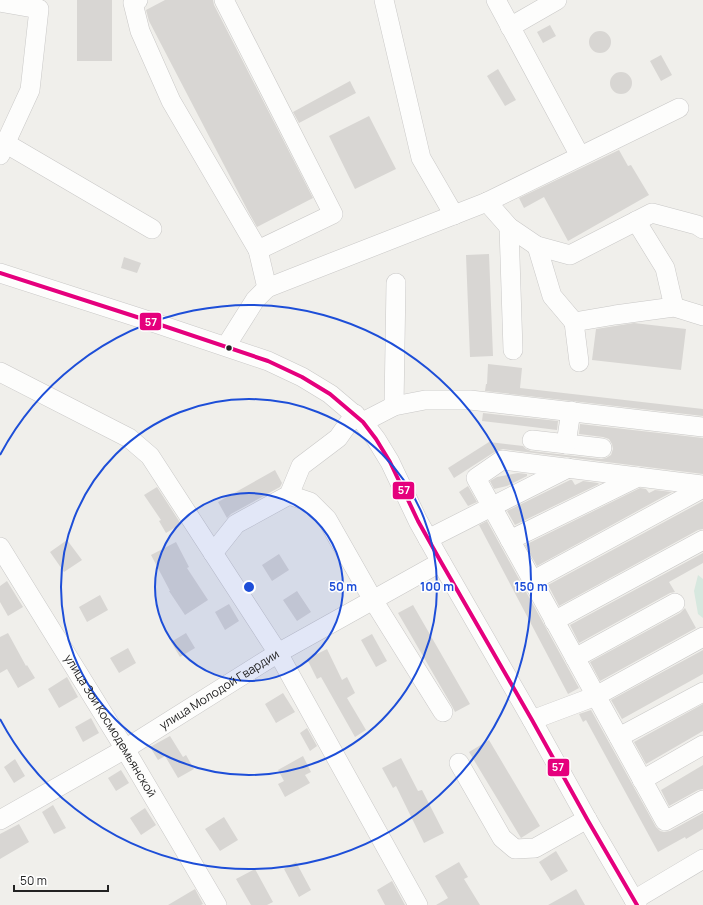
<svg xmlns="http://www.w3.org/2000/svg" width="703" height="905" viewBox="0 0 703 905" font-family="Manrope,sans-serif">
  <rect width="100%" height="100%" fill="#f0efeb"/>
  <!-- wetland -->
  <path fill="#d7e8df" d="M698 575 703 579V618L698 614 694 591Z"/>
  <!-- building -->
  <path fill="#d8d6d3" d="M77 0H112V61H77Z
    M165 0H213L214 5 313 198 257 227 248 211 149 21 146 10Z
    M550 25 556 36 543 43 537 32Z
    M589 42a11 11 0 1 1 22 0a11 11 0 1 1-22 0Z
    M661 55 672 75 661 81 650 61Z
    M498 69 516 100 505 106 487 76Z
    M610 83a11 11 0 1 1 22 0a11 11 0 1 1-22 0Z
    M350 81 356 93 299 123 293 112Z
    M369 116 396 169 355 189 329 136Z
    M619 150 628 166 631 165 649 195 568 241 544 197 524 208 519 198Z
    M489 254 493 356 470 357 466 255Z
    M124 257 141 263 137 273 121 268Z
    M634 323 686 329 681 370 592 360 596 329Z
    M488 364 522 368 520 388 703 409V416L485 391 486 384H487Z
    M483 413 558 421 557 430 482 421Z
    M580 424 703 438V474L503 449 496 451 454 478 448 468 489 442 523 446 526 449 531 451 601 459 606 458 611 455 613 449 612 444 609 439 603 437 579 434Z
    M275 470 282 483 280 487 231 514 227 518 218 502Z
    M518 473 527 474V476L507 486 494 489 490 481 497 477Z
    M570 480H572L575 485 583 481 598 483 599 484 515 525 507 511Z
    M468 486 477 502 468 506 459 492Z
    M157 487 181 524 166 533 159 521 161 520 144 495Z
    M640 488 646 489 649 493 655 490 672 492 537 566 525 545Z
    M703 501V529L698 530 559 606 548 585Z
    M487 521 579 688 568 694 479 525Z
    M67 540 82 560 64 572 50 552Z
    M176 542 189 567 187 568 208 600 185 615 169 591H170L151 555Z
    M703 553V563L669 582 675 592 670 593 579 643 570 625Z
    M279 554 289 570 272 581 262 565Z
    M7 581 23 607 8 616 0 602V586Z
    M297 591 311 612 297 621 283 600Z
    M100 595 108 610 87 622 79 607Z
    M229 604 239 621 225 630 215 612Z
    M413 605 470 704 455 712 452 706 398 613Z
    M685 608 696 628 600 681 590 662 680 613Z
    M8 633 26 666 27 665 35 678 18 688 7 669 0 673V637Z
    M186 633 195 648 180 657 171 642Z
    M372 634 387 661 376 667 361 640Z
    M128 648 136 663 119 673 110 658Z
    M327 649 342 680 347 677 355 693 347 698 366 730 355 737 321 677 317 679 307 659Z
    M703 650V674L622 719 611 700Z
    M67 677 78 697 59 708 48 689Z
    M283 693 295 712 276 723 265 704Z
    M703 704V731L646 764 634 742Z
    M591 710 656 827 660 831 664 832 670 831 703 813V829L686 839 685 837 658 852 586 720 583 722 579 714Z
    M91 718 99 733 83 742 75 727Z
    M307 728 317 746 310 751 300 733Z
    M170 736 183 757 186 755 194 769 178 778 165 756 158 760 150 747Z
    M489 740 540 826 521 838 469 752Z
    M303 756 311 772 305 775 310 783 285 797 278 784 284 781 278 770Z
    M401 758 418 791 422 790 444 833 424 843 396 786 393 788 382 768Z
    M15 759 25 776 14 783 4 767Z
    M703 765V789L698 790 669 806 661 790Z
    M121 770 129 783 116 791 108 778Z
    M53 805 66 828 54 834 42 812Z
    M145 808 156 825 141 835 130 818Z
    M224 817 238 840 220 851 205 829Z
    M19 824 29 842 0 859V834Z
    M556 851 568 871 551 881 539 862Z
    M296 862 311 890 299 897 284 869Z
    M459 862 468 877 464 879 480 905H436L448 898 435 876Z
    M255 869 273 902 267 905H251L236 879Z
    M392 881 405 905H385L377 890Z
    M195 889 203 904 201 905H168Z
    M576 889 585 905H548L566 895Z"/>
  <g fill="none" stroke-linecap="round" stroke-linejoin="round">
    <defs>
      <g id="minor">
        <path d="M138 0 133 3 140 31 171 101 258 250 267 288"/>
        <path d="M224 0 333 214 258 250"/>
        <path d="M384 0 421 158 454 215"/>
        <path d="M496 0 580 156"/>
        <path d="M0 2 39 9 30 90 0 155"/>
        <path d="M510 27 557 0"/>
        <path d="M0 142 5 143 152 229"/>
        <path d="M487 202 509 227 537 246 570 255 652 213 697 225 703 229"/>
        <path d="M636 221 665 268 674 307"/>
        <path d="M509 227 513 350"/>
        <path d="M537 246 552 296 574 322"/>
        <path d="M0 273 143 319 268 361 302 377 330 394 363 422 376 439 390 462 418 521 441 562 532 720 587 819 637 905"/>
        <path d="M226 346 255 300 267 288 487 202 679 108"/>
        <path d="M579 362 574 322 615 315 674 307 703 316"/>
        <path d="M0 372 129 438 150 456 278 653 418 905"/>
        <path d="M394 406 396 283"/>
        <path d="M363 422 394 406 425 400H470L703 427"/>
        <path d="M532 440 602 448"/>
        <path d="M566 444 571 411"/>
        <path d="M703 485 502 460 476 478 665 821 703 800"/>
        <path d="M289 495 310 502 327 519 373 600 443 712"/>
        <path d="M428 539 568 468"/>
        <path d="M510 540 638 477"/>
        <path id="s1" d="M0 547 125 749 217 905"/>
        <path d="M213 553 236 524 289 495 301 466 338 438 355 414"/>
        <path d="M532 581 703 488"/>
        <path d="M554 621 703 540"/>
        <path d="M575 658 675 603"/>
        <path d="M532 720 596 696 703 637"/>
        <path d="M619 737 703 692"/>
        <path d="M459 763 502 838 515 849 535 848 587 819"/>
        <path d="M642 780 703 745"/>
        <path id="s2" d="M0 820 125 749 278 653 441 562"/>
        <path d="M634 900 703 859"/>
      </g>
    </defs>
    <!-- minor casing -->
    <use href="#minor" stroke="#c9c8c7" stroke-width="20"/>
    <!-- minor -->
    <use href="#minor" stroke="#fdfdfc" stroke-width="19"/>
    <defs>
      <path id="bus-1" d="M0 273 143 319 268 361 302 377 330 394 363 422 376 439 390 462 418 521 441 562 532 720 587 819 637 905"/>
    </defs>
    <!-- bus-1 casing -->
    <use href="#bus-1" stroke="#fff" stroke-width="7"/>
    <!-- bus-1 -->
    <use href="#bus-1" stroke="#e5007d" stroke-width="4"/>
  </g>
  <!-- distance rings -->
  <circle cx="249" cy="587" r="94" fill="#1d4ed8" fill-opacity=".12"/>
  <g fill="none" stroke="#1d4ed8" stroke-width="2">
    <circle cx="249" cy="587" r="94"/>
    <circle cx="249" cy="587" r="188"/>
    <path d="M0 455A282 282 0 1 1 0 719"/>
  </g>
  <!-- markers -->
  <circle fill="#222" stroke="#fff" stroke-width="1.5" cx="229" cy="348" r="3.5"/>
  <g text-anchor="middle" stroke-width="3" stroke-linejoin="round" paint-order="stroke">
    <!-- street labels -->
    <g font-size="12" fill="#222" stroke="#fff">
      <text dy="4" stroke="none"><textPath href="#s2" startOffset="255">улица Молодой Гвардии</textPath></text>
      <text dy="4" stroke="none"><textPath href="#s1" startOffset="210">улица Зои Космодемьянской</textPath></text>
    </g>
  </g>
  <circle cx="249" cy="587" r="6" fill="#1d4ed8" stroke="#fff" stroke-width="2"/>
  <g font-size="12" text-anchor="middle" font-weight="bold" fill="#1d4ed8" stroke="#fff" stroke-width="3" stroke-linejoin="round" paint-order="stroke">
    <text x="343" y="591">50 m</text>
    <text x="437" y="591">100 m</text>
    <text x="531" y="591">150 m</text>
  </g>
  <g stroke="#fff" stroke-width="1.5">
    <rect x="139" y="312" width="23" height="19" rx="4" fill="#e5007d"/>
    <rect x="392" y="481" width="23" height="19" rx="4" fill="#e5007d"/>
    <rect x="547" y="758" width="23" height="19" rx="4" fill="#e5007d"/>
  </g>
  <g font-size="11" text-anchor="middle" font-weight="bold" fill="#fff">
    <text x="151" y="326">57</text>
    <text x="404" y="494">57</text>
    <text x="558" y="771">57</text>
  </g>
  <!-- scale -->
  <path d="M14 885v6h94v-6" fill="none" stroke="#222222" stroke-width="2"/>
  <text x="20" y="885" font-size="12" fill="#222222" stroke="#ffffff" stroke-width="3" paint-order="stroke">50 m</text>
</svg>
